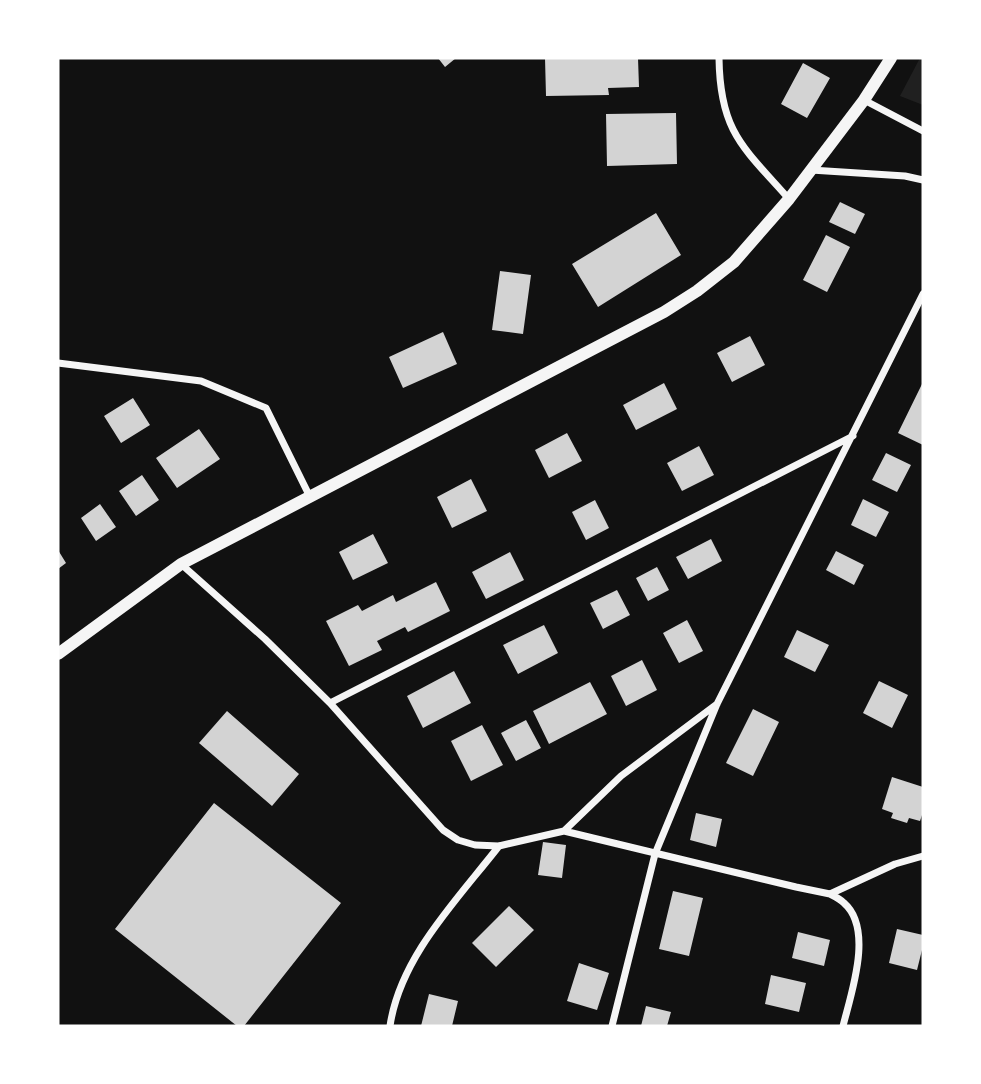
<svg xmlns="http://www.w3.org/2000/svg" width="981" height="1084" viewBox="0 0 981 1084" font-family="Roboto,sans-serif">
  <rect width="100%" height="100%" fill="#111"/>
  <!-- green -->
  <path fill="#202020" d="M920 58H923V105L900 96Z"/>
  <!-- building -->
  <path fill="#d3d3d3" d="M438 58H456L445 67Z
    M545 58H638L639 87 608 88 609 95 546 96Z
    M803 63 830 78 807 118 781 104Z
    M676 113 677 164 607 166 606 114Z
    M840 202 865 214 855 234 829 222Z
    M656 213 681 255 598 307 572 264Z
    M826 235 850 247 827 292 803 280Z
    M500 271 531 275 523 334 492 330Z
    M443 332 457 364 403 388 389 357Z
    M750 336 765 365 732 382 717 353Z
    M923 382V445L898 433Z
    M664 383 677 409 636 430 623 405Z
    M133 398 150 425 121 443 104 416Z
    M199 429 220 459 177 488 156 458Z
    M567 433 582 461 549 478 535 450Z
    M699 446 714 475 682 491 667 463Z
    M886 453 911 465 897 492 872 480Z
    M142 475 159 500 136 516 119 491Z
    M471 479 487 511 452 528 437 497Z
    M863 499 889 512 876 537 851 525Z
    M595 500 609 528 586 540 572 512Z
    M100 504 116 527 96 541 81 518Z
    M373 534 388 563 353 580 339 552Z
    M711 539 722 561 688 579 676 557Z
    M58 550 66 563 58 569Z
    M836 551 864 565 854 585 826 570Z
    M510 552 524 580 486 599 472 572Z
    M657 567 669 590 648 601 636 578Z
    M436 582 450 611 408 632 405 627 377 641 382 650 349 666 326 621 358 605 362 611 393 595 396 602Z
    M617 590 630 615 603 629 590 603Z
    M687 620 703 651 679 663 663 633Z
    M544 625 558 653 518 674 503 645Z
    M797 630 829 645 815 672 784 657Z
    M642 660 657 690 626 706 611 676Z
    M454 671 471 703 423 728 407 696Z
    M879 681 908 695 892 728 863 713Z
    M590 682 607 714 549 744 533 711Z
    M753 709 779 722 753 776 726 763Z
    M227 711 299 774 272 806 199 743Z
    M526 720 541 748 516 761 501 733Z
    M482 725 503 765 471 781 451 741Z
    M892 777 923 787V812L920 821 909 818 907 823 891 818 893 813 882 809Z
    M214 803 341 903 244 1026H237L115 929Z
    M696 813 722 819 716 847 690 840Z
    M543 842 566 845 562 878 538 875Z
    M673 891 703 898 689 956 659 949Z
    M509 906 534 930 496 967 472 943Z
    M897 929 923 935V946L917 970 889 963Z
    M798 932 830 940 824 966 792 958Z
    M579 963 609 973 597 1010 567 1001Z
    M771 975 806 983 799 1012 765 1004Z
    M429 994 458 1001 452 1026H421Z
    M646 1006 671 1012 667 1026H641Z"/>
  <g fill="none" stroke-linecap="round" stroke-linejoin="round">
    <!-- minor -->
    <path stroke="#f5f5f5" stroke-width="7" d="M719 58C720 132 743 147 789 199
      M864 100 923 131
      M811 170 905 176 923 180
      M58 363 201 381 266 408 310 497
      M181 564 265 639 330 703 443 830 458 840 475 845 499 846 564 831 796 887 830 894 895 864 923 856
      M330 703 853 436
      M564 831 621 776 717 704
      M830 894C834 896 840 899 844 903 874 929 851 994 843 1026
      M390 1026C400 957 457 900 499 846
      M612 1026 655 854 717 704 923 294"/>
    <!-- tertiary -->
    <path stroke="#f5f5f5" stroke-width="12" d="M58 654 181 564 664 312 697 291 734 262 789 199 864 100 891 58"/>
  </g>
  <!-- border -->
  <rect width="981" height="1084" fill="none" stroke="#ffffff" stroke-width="119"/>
</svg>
